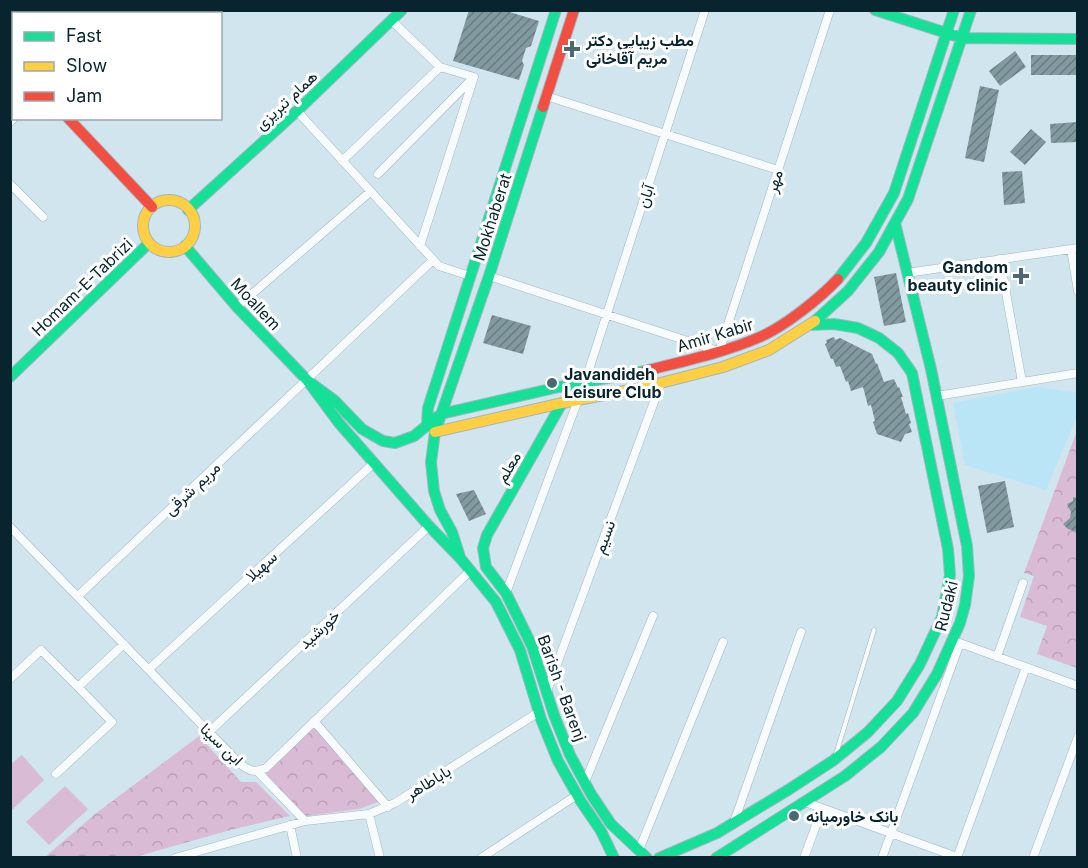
<svg xmlns="http://www.w3.org/2000/svg" width="1088" height="868" viewBox="0 0 1088 868" font-family="Inter,Vazirmatn,sans-serif">
  <defs>
    <pattern id="park-crowns" width="20" height="18" patternUnits="userSpaceOnUse" patternTransform="scale(1.5)"><rect width="20" height="18" fill="#dabbd5"/><path d="M2 6a3 3 0 1 1 6 0M12 15a3 3 0 1 1 6 0" fill="none" stroke="#baa1b7"/></pattern>
    <pattern id="building-hatch" width="6" height="6" patternUnits="userSpaceOnUse" patternTransform="scale(1.5)"><rect width="6" height="6" fill="#81999f"/><path d="M-1 1l2-2M0 6l6-6M5 7l2-2" fill="none" stroke="#687d82"/></pattern>
  </defs>
  <rect width="100%" height="100%" fill="#d0e5ee"/>
  <!-- built -->
  <path fill="#bae5f7" d="M1036 387 1077 393V416L1046 490 965 465 953 403Z"/>
  <!-- park -->
  <path fill="url(#park-crowns)" d="M1077 431V668L1037 654 1047 626 1020 617 1034 576 1024 573Z
    M314 726 378 802 359 809 306 816 267 776V771Z
    M199 736 241 782H256L290 816 234 829 135 857H45L95 814Z"/>
  <!-- pitch -->
  <path fill="#dabbd5" d="M22 755 44 780 11 811V764Z
    M65 786 88 809 49 845 26 822Z"/>
  <!-- building -->
  <path fill="url(#building-hatch)" d="M469 10H503L539 21 531 46 526 48 522 61 524 65 519 80 453 61Z
    M1015 51 1026 67 1000 86 989 71Z
    M1031 55H1077V75H1031Z
    M980 86 999 90 984 162 965 158Z
    M1077 122V142L1051 143 1050 124Z
    M1031 129 1046 142 1025 165 1010 152Z
    M1022 171 1025 203 1004 205 1002 172Z
    M896 273 906 322 884 326 874 277Z
    M492 315 531 326 523 354 483 343Z
    M834 337 835 340 840 338 872 354 876 364 877 363 884 382 894 379 898 388 899 387 903 397H901L906 414 908 413 911 423 909 424 912 432 905 434 901 442 877 434 873 422 875 421 871 405 868 406 863 387 851 391 848 381 846 382 840 366 836 367 833 359H831L825 344 827 343 826 340Z
    M1005 481 1014 527 987 533 978 486Z
    M474 490 486 514 469 521 456 494Z
    M1073 497 1077 498V532L1068 529 1063 524 1070 518 1071 512 1067 504 1073 501Z"/>
  <g fill="none" stroke-linecap="round" stroke-linejoin="round">
    <defs>
      <path id="lane" d="M836 754 874 630"/>
      <path id="street" d="M37 14 40 10
        M122 14 126 10
        M391 20 440 67 474 77
        M546 96 778 170
        M297 111 439 266 470 276
        M10 122 14 118
        M342 161 440 67
        M378 174 473 78
        M10 184 43 217
        M420 246 474 77
        M1071 249 1078 291
        M1000 259 1022 382
        M907 273 1078 248
        M489 276 718 351
        M237 307 370 192
        M719 352 830 10
        M585 382 705 10
        M937 396 1078 373
        M10 527 240 764C250 771 253 773 266 768L471 570
        M506 593 578 400
        M78 596 433 260
        M957 642 1078 686
        M997 657 1023 583
        M149 669 374 463
        M10 679 41 650 78 687 124 644
        M547 691 661 383
        M314 721 388 807
        M209 732 429 526
        M257 771 305 821 369 814 395 803 539 712
        M56 774 112 722 78 687
        M585 782 653 616
        M805 802 957 857
        M369 814 380 858
        M734 822 801 632
        M290 825 297 858
        M639 850 723 642
        M175 858 305 821
        M481 858 577 795
        M804 858 822 809
        M882 858 960 643
        M957 858 1026 667
        M1033 858 1078 737"/>
      <path id="fast" d="M875 10 962 38 1078 39
        M188 210 297 111 402 10
        M185 246 237 307 307 380 339 423 429 526 461 559 496 602 520 650 541 719 558 761 580 800 601 831 614 858
        M838 279 866 243 894 193 954 10
        M815 321 848 291 879 252 908 199 971 10
        M10 377 149 243
        M307 380 334 400 362 429 383 441 395 443 414 436 441 414 559 387 645 371
        M562 403 487 535 483 548 486 567 506 593 532 646 554 715 570 755 591 794 611 824 647 858
        M427 424 428 408 556 10
        M460 557 452 532 440 510 434 491 431 462 435 432 489 276 543 107
        M659 858 717 833 788 790 834 760 868 732 897 701 920 664 942 617 950 575 948 549 912 373 898 353 879 338 858 328 834 324 810 325
        M716 858 845 776 881 747 913 713 937 674 960 623 965 605 969 576 967 546 931 369 895 223"/>
      <path id="slow" d="M10 57 14 61
        M143 226a26 26 0 1 1 52 0a26 26 0 1 1-52 0Z
        M435 432 562 403 645 387 723 367 769 350 815 321"/>
      <path id="jam" d="M543 107 574 10
        M68 118 152 207
        M645 371C684 361 723 353 760 337 785 326 819 299 838 279"/>
    </defs>
    <!-- lane casing -->
    <use href="#lane" stroke="#a0b6c0" stroke-width="5"/>
    <!-- street casing -->
    <use href="#street" stroke="#a0b6c0" stroke-width="9"/>
    <!-- fast casing -->
    <use href="#fast" stroke="#a0b6c0" stroke-width="12"/>
    <!-- slow casing -->
    <use href="#slow" stroke="#a0b6c0" stroke-width="12"/>
    <!-- jam casing -->
    <use href="#jam" stroke="#a0b6c0" stroke-width="12"/>
    <!-- lane -->
    <use href="#lane" stroke="#f8fbfc" stroke-width="4"/>
    <!-- street -->
    <use href="#street" stroke="#f8fbfc" stroke-width="8"/>
    <!-- fast -->
    <use href="#fast" stroke="#16e098" stroke-width="10"/>
    <!-- slow -->
    <use href="#slow" stroke="#ffcf43" stroke-width="10"/>
    <!-- jam -->
    <use href="#jam" stroke="#f24e42" stroke-width="10"/>
  </g>
  <!-- markers -->
  <g fill="#4e6872" stroke="#fff" stroke-width="2">
    <path d="M569 40h6v6h6v6h-6v6h-6v-6h-6v-6h6z"/>
    <path d="M1018 267h6v6h6v6h-6v6h-6v-6h-6v-6h6z"/>
    <circle cx="552" cy="383" r="6"/>
    <circle cx="794" cy="816" r="6"/>
  </g>
  <g text-anchor="middle" stroke-width="6" stroke-linejoin="round" paint-order="stroke">
    <!-- poi labels -->
    <g font-size="16" font-weight="bold" fill="#08252f" stroke="#fff" text-anchor="start">
      <text x="586" y="46">مطب زیبایی دکتر<tspan x="586" dy="18">مریم آقاخانی</tspan></text>
      <text x="1008" y="273" text-anchor="end">Gandom<tspan x="1008" dy="18">beauty clinic</tspan></text>
      <text x="564" y="380">Javandideh<tspan x="564" dy="18">Leisure Club</tspan></text>
      <text x="806" y="822">بانک خاورمیانه</text>
    </g>
    <!-- street labels -->
    <g font-size="16" fill="#08252f" stroke="#fff">
      <text transform="translate(286 100) rotate(-43)" y="6">همام تبریزی</text>
      <text transform="translate(774 181) rotate(-72)" y="6">مهر</text>
      <text transform="translate(645 196) rotate(-72)" y="6">آبان</text>
      <text transform="translate(492 217) rotate(-72)" y="6">Mokhaberat</text>
      <text transform="translate(82 287) rotate(-44)" y="6">Homam-E-Tabrizi</text>
      <text transform="translate(256 304) rotate(47)" y="6">Moallem</text>
      <text transform="translate(715 335) rotate(-17)" y="6">Amir Kabir</text>
      <text transform="translate(508 467) rotate(-60)" y="6">معلم</text>
      <text transform="translate(192 488) rotate(-43)" y="6">مریم شرقی</text>
      <text transform="translate(604 537) rotate(-70)" y="6">نسیم</text>
      <text transform="translate(261 566) rotate(-42)" y="6">سهیلا</text>
      <text transform="translate(946 606) rotate(-76)" y="6">Rudaki</text>
      <text transform="translate(319 629) rotate(-43)" y="6">خورشید</text>
      <text transform="translate(562 688) rotate(70)" y="6">Barish - Barenj</text>
      <text transform="translate(222 744) rotate(44)" y="6">ابن سینا</text>
      <text transform="translate(428 782) rotate(-32)" y="6">باباطاهر</text>
    </g>
  </g>
  <!-- border -->
  <rect width="1088" height="868" fill="none" stroke="#08252f" stroke-width="24"/>
  <!-- legend -->
  <rect x="12" y="12" width="210" height="108" fill="#ffffff" stroke="#9ca8ac" stroke-width="1.5"/>
  <rect x="24" y="32" width="30" height="9" fill="#16e098" stroke="#9ca8ac" stroke-width="1.5"/>
  <text x="66" y="42" font-size="18" fill="#08252f">Fast</text>
  <rect x="24" y="62" width="30" height="9" fill="#ffcf43" stroke="#9ca8ac" stroke-width="1.5"/>
  <text x="66" y="72" font-size="18" fill="#08252f">Slow</text>
  <rect x="24" y="92" width="30" height="9" fill="#f24e42" stroke="#9ca8ac" stroke-width="1.5"/>
  <text x="66" y="102" font-size="18" fill="#08252f">Jam</text>
</svg>
